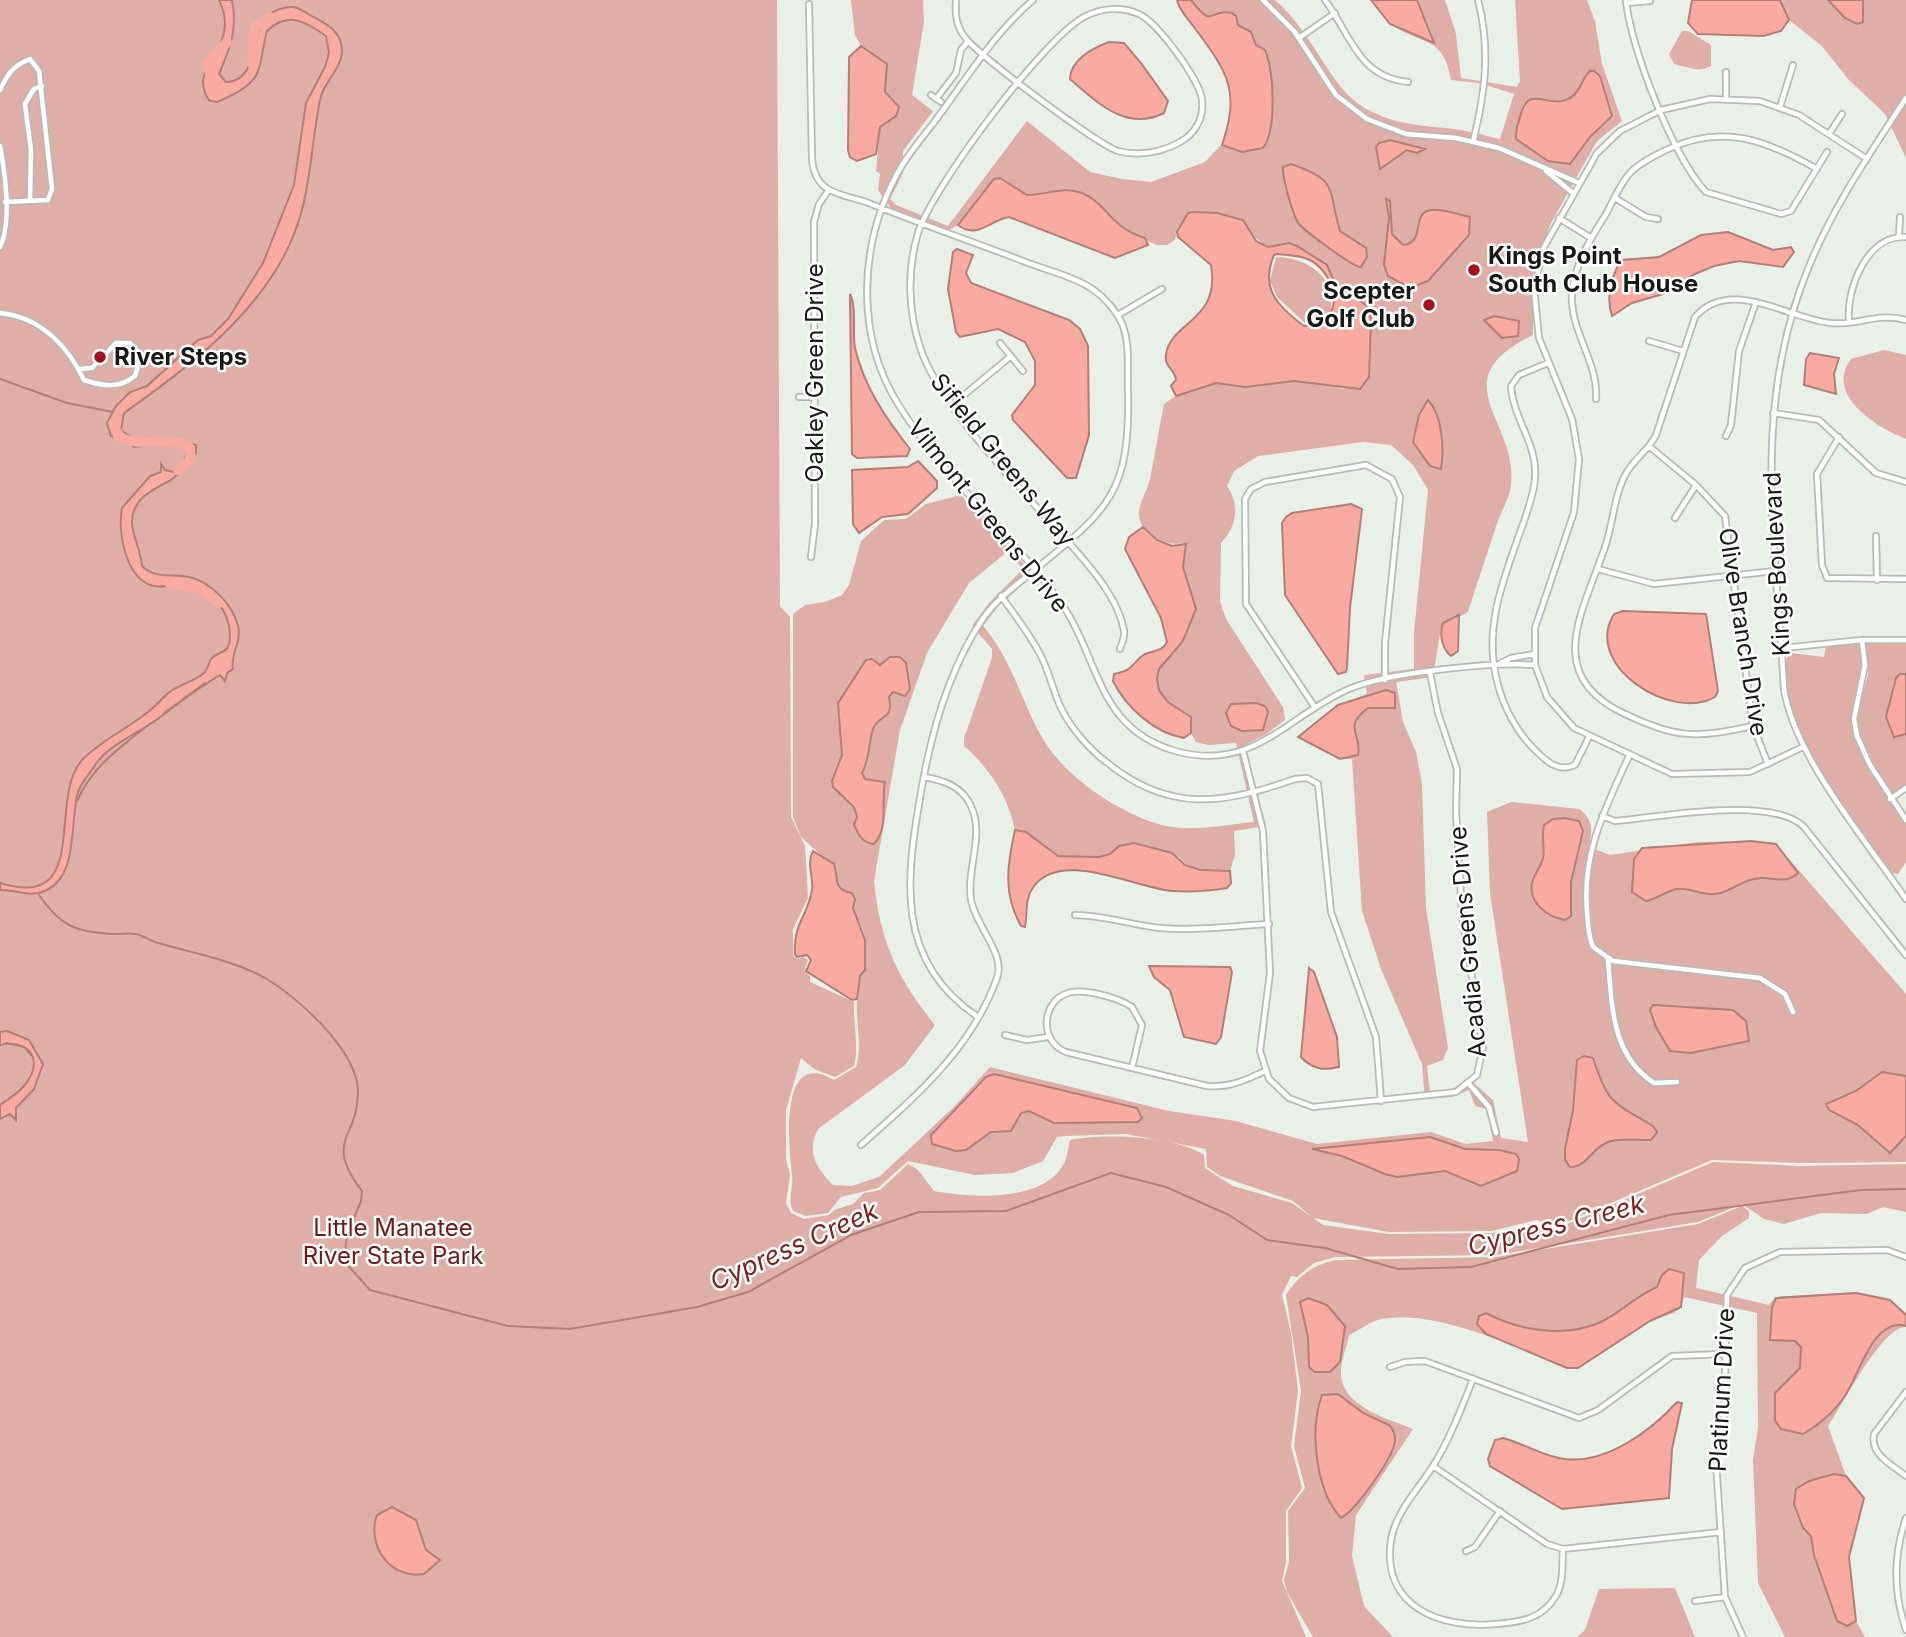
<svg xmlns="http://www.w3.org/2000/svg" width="1906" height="1637" viewBox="0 0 1906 1637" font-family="Inter,sans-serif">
  <rect width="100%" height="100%" fill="#e8f0e8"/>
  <!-- green -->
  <path fill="#dfaea8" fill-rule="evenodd" d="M0 0H777L780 606 790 617 791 817 805 846 808 898 793 929V955L797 959 803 957 808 960 804 971 810 976V982L854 1002C853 1021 859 1049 854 1066L835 1077 814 1069 801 1058 786 1110V1159L790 1175 786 1203 791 1213 804 1219 829 1215 834 1210 853 1204 864 1193 880 1190 908 1164 918 1170 934 1191C970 1198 1040 1202 1062 1167 1067 1160 1068 1148 1070 1140 1104 1133 1175 1136 1204 1155L1205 1168 1233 1186 1292 1203 1323 1225 1389 1234 1492 1233 1547 1225 1558 1228 1713 1162 1799 1166 1906 1164V1212L1883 1207 1867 1214 1821 1213 1784 1224 1764 1219 1742 1204 1698 1222 1496 1255 1335 1257 1314 1263 1297 1277 1291 1276 1282 1295 1291 1333 1298 1391 1291 1446 1302 1488 1286 1511V1562L1282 1581 1306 1637H0Z
    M851 0H923L924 21 912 95 933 111 903 151V173L890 199 896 205 948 226 1027 121 1090 172 1122 179 1151 182 1205 162 1222 144 1232 116V89L1221 63 1177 0H1275C1302 24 1316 53 1337 82 1363 119 1405 125 1447 128 1465 130 1483 135 1500 139L1514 94 1479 83 1451 80C1444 37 1424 45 1393 26 1384 20 1377 8 1371 0H1445L1456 34 1461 78 1517 87 1520 81 1515 0H1587L1595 21 1602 64 1622 121 1597 141 1551 223 1538 256 1534 276 1533 335C1436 382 1524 424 1510 491 1507 502 1500 514 1496 526 1487 554 1477 583 1468 612L1441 627 1433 677 1396 682 1403 722 1416 752 1422 784 1426 908 1448 1048 1443 1060 1427 1066 1430 1093 1453 1089 1469 1079 1493 1100 1501 1138 1528 1142 1490 893 1487 812 1511 802 1579 809C1594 820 1592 830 1589 847L1610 855 1698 842 1751 841 1776 844 1906 994V1162L1799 1163 1712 1160 1557 1226 1536 1220 1492 1231 1389 1232 1313 1218 1293 1201 1220 1176 1207 1167 1206 1149 1126 1134 1065 1136 1057 1137 1043 1161 1013 1173 975 1175 908 1161 878 1188 841 1197 828 1213 806 1216 793 1211C787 1199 794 1188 792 1175 789 1146 778 1047 834 1080L856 1067C863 1045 855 1021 857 997 859 980 869 950 864 934 861 920 850 913 855 898L852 893C838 890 834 883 836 869L801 837 793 817V614L805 605 825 602 842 595 849 585 861 541 884 520 906 519 926 504 961 495 1034 575 999 605 983 626C1013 660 1022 706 1046 744 1069 779 1118 812 1158 824 1188 833 1224 825 1254 822L1236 743 1208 745 1196 742 1191 733 1192 725 1176 706 1168 702 1159 690 1157 679 1159 669 1183 641 1196 609 1183 567V543C1166 547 1140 534 1139 515 1138 504 1148 490 1150 479 1155 454 1159 429 1164 404L1176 396 1216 383 1245 387 1294 381 1321 383 1343 389 1369 345 1371 320 1334 281 1327 265 1289 243 1268 247 1249 233 1177 231 1175 240 1167 245H1157L1126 232 1082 193 1047 192 1027 195 1006 182 994 179 958 225 949 230 891 208 878 190 880 174 876 171 880 127 891 119 893 101 885 92 887 64 861 46 855 35ZM1363 442 1391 445 1413 465 1428 490 1414 633V669L1364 675 1367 694 1338 705 1298 737 1340 759H1352L1362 911 1381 969 1422 1064 1425 1099 1452 1097 1469 1090 1475 1106 1487 1109 1493 1141 1466 1144 1431 1132 1317 1144 1236 1121 1169 1111 990 1067 954 1107 879 1177 852 1186 833 1185C816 1168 806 1152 818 1129L905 1065 935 1025C897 978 880 941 874 881L900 730 927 653 969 583 1007 552 1023 569 989 603 972 626 992 649V658L964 738V746C990 769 1008 796 1015 830L1027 832 1058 856 1099 857 1110 854 1119 846 1179 857C1191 873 1211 870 1230 871L1235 855 1234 831 1266 826 1245 745 1265 735 1285 720 1283 707 1226 619 1220 601 1221 543C1237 527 1240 504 1227 486L1234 471 1258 456Z
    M1780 0H1906V158L1885 114 1848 79 1822 46 1789 20Z
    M1682 31H1688L1711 45V66C1698 73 1688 67 1674 64L1669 54Z
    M1276 257C1301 258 1319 267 1331 289V312L1305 323 1277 297 1270 281Z
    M1884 350 1906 355V439C1877 428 1824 395 1851 359Z
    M1866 643H1906V786L1891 793 1874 769 1858 727V711L1868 675Z
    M1860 644 1862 677 1852 723 1870 773 1906 822V862L1898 874 1892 873C1847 809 1783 742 1786 659L1791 653 1824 657 1826 646Z
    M1742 1206 1749 1211V1218L1722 1236 1699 1260 1696 1288 1769 1305 1775 1297 1857 1292 1889 1299 1906 1313V1327C1882 1326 1842 1406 1828 1426L1846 1476 1864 1498 1849 1557 1856 1621 1865 1637H1785L1758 1583 1753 1460 1758 1428 1757 1313 1684 1297 1681 1307 1674 1313 1650 1321 1578 1368H1567C1519 1348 1429 1306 1378 1320 1368 1323 1358 1331 1349 1335 1347 1347 1340 1362 1341 1374 1342 1407 1389 1419 1413 1429L1356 1515 1352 1556 1364 1606 1393 1637H1313L1287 1592 1284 1580 1289 1562 1288 1511 1305 1488 1294 1446 1301 1391 1286 1295C1299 1275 1313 1265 1336 1260L1496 1257 1698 1224Z
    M1675 1588 1695 1637H1577L1585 1630 1599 1589Z"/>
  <!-- water -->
  <path fill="#f8aaa3" stroke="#b47e79" stroke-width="2" fill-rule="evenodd" d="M219 0H232C238 29 230 48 219 74L226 82C256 82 253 39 262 19 270 13 281 7 291 7 299 7 303 11 310 15 326 24 342 30 342 52 341 70 323 82 320 100 307 166 313 212 274 273 237 331 179 374 124 413L121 430C146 452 168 437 196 445V453C189 462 179 475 169 481 154 489 131 499 132 523 133 537 141 552 142 566 156 580 172 573 189 577 211 582 233 605 238 626 242 642 230 654 233 669L227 673 225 681 220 675C198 688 179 703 159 718 138 734 112 742 95 765 90 773 81 783 78 792 69 822 80 879 42 892 27 897 14 889 0 890V883C93 912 46 797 83 759 102 740 127 729 148 712 156 706 163 697 171 691 181 684 195 681 204 673 208 669 208 664 211 659 216 653 225 653 228 647 231 641 230 632 229 626 225 604 203 584 181 584 172 584 163 588 154 586 126 580 117 532 122 508L150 476 161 472V464L165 470 173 472 184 462 188 449 173 443 134 447 127 441 111 436 107 423 116 406 130 392 147 386 198 340 211 336 228 319 263 263 294 185 306 103 325 67 329 53 326 36C305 21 288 11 267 31 258 62 267 79 230 96 222 100 218 104 209 100 185 65 243 49 219 0Z
    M1177 0H1191C1216 31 1206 8 1232 13L1236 16 1238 25 1251 32 1256 45 1265 50C1274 72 1277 130 1263 148L1242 152 1222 145C1241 89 1227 72 1194 27 1188 19 1179 10 1177 0Z
    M1371 0H1417L1434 43 1390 24Z
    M1692 0H1780L1789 20 1781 31 1763 36 1698 34 1688 23Z
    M1828 0H1863V22L1857 24 1845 18Z
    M1109 42 1124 43 1141 63 1168 101 1164 113C1126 132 1098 103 1070 79 1070 60 1093 48 1109 42Z
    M861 46 887 64 885 92 899 107 896 116 880 127 876 154 857 161 850 157 848 150 849 63V57Z
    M1590 71H1594L1600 76 1612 116 1590 137 1570 164 1548 161 1516 139C1515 132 1518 124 1520 117 1529 81 1548 111 1570 98 1581 92 1581 79 1590 71Z
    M1390 140 1425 149 1417 153 1407 150 1380 169 1376 147 1379 143Z
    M1291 164C1340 181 1327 188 1340 231L1366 248 1367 257 1361 267C1354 268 1305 231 1299 224 1293 216 1282 177 1283 167Z
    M1000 178 1027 195C1046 195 1064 186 1082 193 1108 204 1109 227 1145 238L1148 245 1115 258 1009 217C990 220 977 240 958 225L994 179Z
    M1386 199 1390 201 1392 234 1403 245C1427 242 1410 213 1431 210 1442 208 1459 215 1470 217L1469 235 1428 281 1410 288 1388 276 1384 265 1389 218Z
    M1194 212 1217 213 1243 220 1256 241 1268 247 1289 243 1297 246 1327 265 1334 281 1368 307 1371 320 1369 377 1360 389 1294 381 1245 387 1216 383 1176 396 1171 386 1176 380C1175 369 1164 367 1166 355 1170 321 1221 322 1211 265L1178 237 1177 232 1188 213ZM1277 254C1286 255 1297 255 1305 258 1338 270 1349 325 1304 326 1277 306 1260 288 1274 255Z
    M1728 232 1773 250 1791 247 1794 252 1783 267 1739 261 1714 266 1695 274 1663 294 1632 303 1612 316C1606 297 1611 277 1621 260L1659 257 1701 235Z
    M957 249 973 255 966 273 971 283 1069 320 1080 329 1088 346 1089 435 1076 478H1067L1013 420 1012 415 1035 385V361L1025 342 998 329 960 337 956 332 948 289 953 252Z
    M850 294C857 308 852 332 855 348 864 387 887 420 910 449L907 456 857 458 852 454Z
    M1494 316 1519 321 1518 336 1502 338 1484 320Z
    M1810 353 1839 358 1834 374 1836 394 1804 385 1806 359Z
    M1428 400C1443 416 1444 449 1441 469L1430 466 1413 442 1419 415Z
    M918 461 937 481V488L908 514 882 517 859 533 853 524 852 470 908 467Z
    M1351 504 1362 509 1350 608 1347 668 1346 672 1338 674 1285 595 1282 523 1286 517 1292 513Z
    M1143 527 1157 540 1172 546 1186 544 1183 567 1196 609 1183 641 1159 669 1157 679 1159 690 1168 702 1191 717V733L1184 738C1154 733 1126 707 1113 681L1114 674C1133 670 1130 666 1142 656 1151 649 1161 654 1167 642L1161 618 1125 549 1129 537Z
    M1623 611 1706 614 1718 691 1715 697C1672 722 1582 666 1614 614Z
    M1459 615 1458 651 1451 656C1442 649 1439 634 1443 623Z
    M890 657H900L906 663 910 689 905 696 893 692 889 697C894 722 879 713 873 729 868 745 870 759 862 773L865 779 885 782C881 800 889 828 874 844 862 843 859 835 854 825L857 817 854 807 833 787 832 781 842 755 838 703 866 660 872 659 880 665Z
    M1900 674H1906V734L1894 737 1886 717 1896 678Z
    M1386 690 1395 693V708H1368C1342 728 1362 732 1358 755L1340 759 1298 737 1338 705Z
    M1256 703 1265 706 1268 712 1263 730 1242 731 1231 726 1226 713 1231 704Z
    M1565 818 1579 821 1583 831 1571 882V916L1565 920C1548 917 1528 903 1532 883 1534 874 1541 867 1543 858 1545 847 1541 836 1544 825L1553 819Z
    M1015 830 1026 832 1058 856 1099 857 1110 854 1119 846 1134 843 1172 853 1185 865 1200 870 1230 871 1231 883 1227 888C1210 891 1190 892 1173 891 1135 888 1062 849 1034 886 1024 899 1028 912 1025 927L1021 926C1003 894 1007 866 1015 830Z
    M1751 841 1776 844 1798 873C1787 884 1775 878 1762 878 1743 878 1732 892 1715 894 1703 896 1689 887 1677 889 1666 891 1657 899 1646 901L1632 892 1634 859 1642 848Z
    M813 851 834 864C839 879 832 889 852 893L855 899 853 908 865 940V970L860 976 857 999 852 1000 806 971 811 960 807 955 797 957 795 954C793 923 808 916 812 890 814 876 806 864 813 851Z
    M1149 966 1230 967 1232 972 1221 1037 1216 1044 1184 1037 1170 990 1154 977Z
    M1309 968 1314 972 1337 1037 1339 1067C1323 1071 1312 1069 1301 1057Z
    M1653 1005 1733 1010 1746 1021 1749 1041 1691 1053 1670 1051 1656 1027 1650 1010Z
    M7 1031 29 1040 43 1064 34 1089 16 1108V1120L10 1114 0 1119V1105C10 1098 23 1090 29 1079 43 1055 24 1039 0 1045V1032Z
    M1584 1056 1593 1058C1608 1105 1613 1102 1653 1126L1657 1132 1651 1140C1638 1140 1623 1138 1611 1141 1592 1146 1586 1169 1570 1167L1565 1160V1149L1573 1110 1577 1060Z
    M1882 1072 1906 1076V1136L1890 1153 1858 1125 1829 1110 1826 1104 1856 1091Z
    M994 1074 1137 1108 1142 1118 1138 1122 1054 1123 1029 1111 1021 1113 1011 1131 991 1132 966 1150 956 1151 932 1144 931 1135 986 1077Z
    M1430 1137 1465 1149 1499 1150 1516 1154 1519 1159 1517 1171 1481 1186 1445 1171 1397 1177 1385 1174 1342 1156 1312 1149Z
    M1669 1269 1684 1273 1681 1307 1650 1321 1578 1368H1567L1486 1334 1477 1324 1479 1316 1486 1313C1520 1331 1565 1338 1601 1322 1621 1312 1636 1296 1657 1287L1662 1275Z
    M1856 1293 1890 1300 1906 1315V1326C1875 1317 1860 1370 1849 1389 1838 1409 1822 1423 1803 1434L1781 1429 1775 1421V1393L1800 1368 1801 1347 1795 1341 1770 1340 1772 1308 1776 1298Z
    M1308 1298 1327 1305 1345 1326 1340 1362 1330 1372H1315L1309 1367 1308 1337 1300 1302Z
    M1338 1394 1363 1413 1389 1425C1393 1429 1395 1433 1395 1440 1394 1457 1356 1510 1341 1518 1316 1491 1309 1431 1322 1395Z
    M1677 1402 1682 1403 1672 1449 1669 1498 1562 1509 1490 1466 1488 1459 1495 1440 1503 1438C1523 1443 1544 1457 1565 1459 1606 1464 1651 1431 1677 1402Z
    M1834 1474 1846 1476 1864 1498 1849 1557 1856 1621 1847 1626 1837 1621 1814 1555 1811 1536 1803 1528 1794 1504 1796 1489 1809 1481Z
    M392 1507 416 1520 426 1550 440 1560 424 1574C391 1580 366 1546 377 1515Z"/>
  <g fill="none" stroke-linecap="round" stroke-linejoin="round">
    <!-- stream -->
    <path stroke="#b47e79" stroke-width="2" d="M0 379 67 403 113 412
      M164 713 205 683
      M77 801C93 765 121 747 151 723
      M39 895C61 927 76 932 114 934 121 934 129 933 136 934 142 935 149 940 155 942 191 953 234 960 267 979 299 999 358 1051 358 1092 358 1139 323 1140 362 1191L361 1201 347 1235 344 1261 370 1290 508 1326 570 1329 697 1307 748 1292 851 1235 919 1212 1006 1211 1111 1173 1166 1187 1229 1215 1267 1240 1325 1248 1398 1269 1471 1267 1669 1215 1861 1190 1906 1189
      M6 1043 24 1047 31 1055"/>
    <!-- river -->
    <path stroke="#f8aaa3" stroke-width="10" d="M252 64 254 28 270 17
      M210 74 207 63 227 42
      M118 433V436C141 449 167 435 189 447 193 460 188 463 178 470
      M170 584 200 588 219 603"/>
    <defs>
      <path id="minor" d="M956 0C955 14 956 25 964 36 976 54 1098 145 1118 151 1140 157 1165 152 1185 139 1197 130 1204 116 1202 100 1200 80 1158 23 1139 14 1121 6 1101 8 1084 17 1043 39 932 188 918 233 907 269 908 311 920 347 938 405 1020 488 1062 535 1084 560 1118 595 1124 631 1125 637 1122 643 1120 649
        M1033 0C994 33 965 81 935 121 922 138 907 155 897 174 859 245 855 335 898 404 943 476 1009 532 1059 600 1101 658 1095 730 1179 752 1255 771 1288 715 1349 689 1389 672 1492 662 1535 665
        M1263 0 1294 31 1336 95 1367 119 1406 134 1456 138 1499 148 1579 183
        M1325 0C1351 35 1358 77 1408 82
        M1626 0C1630 47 1674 159 1706 192L1781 214 1791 211 1827 152
        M1626 3 1650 1
        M809 4 812 159C815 194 839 193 866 202 918 223 971 241 1023 261 1043 269 1065 274 1084 284 1096 290 1109 302 1116 313 1132 334 1127 367 1128 392 1130 490 1111 508 1037 568 1017 585 997 598 982 620 948 671 931 733 921 792 906 878 894 961 978 1017
        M1299 38 1335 13
        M1726 72V98
        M0 90C8 73 13 66 30 59L39 71 52 189 48 200 5 202
        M931 95 941 102
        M1906 98C1871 152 1834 205 1810 264 1750 406 1776 541 1784 689 1794 756 1867 842 1906 899
        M936 99 956 73 961 50 968 41
        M1780 107 1793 65
        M1829 134 1842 114
        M1473 142C1485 93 1491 50 1478 0
        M0 146C5 172 12 223 0 247
        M1546 171 1573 193
        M1615 198 1646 217 1658 219
        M30 200 31 150 25 104 34 89 42 86
        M1559 218 1591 238
        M1899 236 1900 217
        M0 313C40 317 67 345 84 380 102 386 119 389 135 376L141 356 130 343H116L92 368 79 369
        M1118 315 1162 289
        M1849 321C1846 288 1868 234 1906 237
        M1649 341 1683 351
        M1000 343 1023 371
        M1548 363 1519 375 1511 386C1513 419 1538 444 1535 478 1534 494 1528 509 1523 524 1504 578 1482 628 1498 685 1504 708 1517 732 1534 749 1546 761 1558 773 1575 765L1589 737
        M799 397H815
        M1596 399C1599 362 1569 331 1572 292 1575 263 1591 238 1606 214 1613 201 1620 184 1630 173 1639 163 1654 156 1666 150 1723 123 1766 140 1817 169
        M952 405 1011 356
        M1773 413 1819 420 1876 473 1906 482
        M1726 436 1731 425 1739 351 1756 302
        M1839 437 1817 474 1822 565 1827 578 1906 579
        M1650 447 1696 485 1725 516 1753 726 1768 764
        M1675 518 1696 485
        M1876 536 1877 580
        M811 557 815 524 814 222 819 204 828 191
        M1598 569 1654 584 1775 571
        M1001 596C1015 615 1029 633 1040 654 1049 671 1053 691 1061 708 1071 728 1088 748 1105 761 1169 814 1223 804 1295 779L1307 778 1318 784 1331 912 1376 1037 1381 1101
        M1862 640 1865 665 1854 719 1857 736 1870 765 1906 820
        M1783 648 1862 640H1906
        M1499 664 1511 658 1534 654
        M1314 706 1246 604 1245 499 1251 489 1265 482 1366 465 1392 479 1400 497 1385 643V680
        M1753 726C1695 738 1679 739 1625 714 1540 675 1585 609 1606 544 1613 522 1615 491 1627 472 1635 458 1649 450 1656 435L1695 317C1730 276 1788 319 1831 323 1858 326 1877 312 1906 320
        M1803 747 1750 772 1672 774 1574 728 1547 697 1535 665V628L1574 512 1579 459 1572 419 1539 338 1534 288 1544 247 1597 153 1620 131 1661 110 1710 99 1760 101 1799 115 1867 159
        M1243 751 1263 831 1270 973 1260 1051 1269 1079 1289 1098 1313 1107 1456 1092 1477 1075 1483 1047 1462 914 1456 812 1457 769 1438 713 1430 673
        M1629 756C1606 807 1582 852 1587 910 1588 923 1588 936 1593 947L1613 961 1760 978 1785 994 1793 1012
        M1890 799 1906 788
        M1602 816 1615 821C1659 817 1773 795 1804 827L1906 955
        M1075 915C1104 915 1131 925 1160 928 1196 931 1233 926 1269 924
        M1608 959C1612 1005 1611 1055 1654 1083L1677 1082
        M1005 1035 1027 1040 1048 1037
        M1132 1068 1142 1025 1132 1007C1119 998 1084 988 1068 993 1041 1001 1039 1042 1066 1052L1207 1086C1229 1088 1246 1080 1265 1071
        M1469 1084 1489 1107 1496 1133
        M861 1145C916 1096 971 1050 997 978 1006 954 976 927 971 900 966 869 985 835 971 806 962 786 943 780 924 777
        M1390 1367 1405 1362 1425 1361 1579 1418 1598 1410 1672 1356 1724 1354
        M1473 1379C1461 1409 1450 1439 1433 1466 1418 1490 1396 1511 1391 1540 1381 1608 1442 1629 1496 1624 1521 1622 1542 1619 1556 1596 1564 1582 1562 1564 1563 1549
        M1906 1392 1874 1434C1870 1455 1891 1464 1906 1476
        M1433 1466 1547 1544 1563 1549 1721 1532
        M1906 1518C1893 1556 1893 1592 1906 1630
        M1466 1551 1475 1547 1500 1511
        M1695 1601 1725 1597
        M1743 1637 1725 1597 1716 1462 1724 1414 1727 1295 1745 1268 1780 1252 1887 1250 1906 1257"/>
    </defs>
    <!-- minor casing -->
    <use href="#minor" stroke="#b4bcb4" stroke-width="8"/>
    <!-- minor -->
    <use href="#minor" stroke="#fff" stroke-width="4.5"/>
  </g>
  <!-- markers -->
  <g fill="#a60f1c" stroke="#fff" stroke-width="2.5">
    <circle cx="1474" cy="270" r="7"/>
    <circle cx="1429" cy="305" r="7"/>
    <circle cx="100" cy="357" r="7"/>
  </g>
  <g text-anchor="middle" stroke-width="5" stroke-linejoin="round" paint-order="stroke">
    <!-- poi labels -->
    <g font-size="24" font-weight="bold" fill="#161916" stroke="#fff" text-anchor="start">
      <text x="1488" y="264">Kings Point<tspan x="1488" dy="28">South Club House</tspan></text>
      <text x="1415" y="299" text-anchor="end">Scepter<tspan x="1415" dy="28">Golf Club</tspan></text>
      <text x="114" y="365">River Steps</text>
    </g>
    <!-- street labels -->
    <g font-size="24" fill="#161916" stroke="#fff">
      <text transform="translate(815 373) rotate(-90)" y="8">Oakley Green Drive</text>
      <text transform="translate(1003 460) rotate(51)" y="8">Sifield Greens Way</text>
      <text transform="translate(988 516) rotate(51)" y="8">Vilmont Greens Drive</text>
      <text transform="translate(1777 564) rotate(-93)" y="8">Kings Boulevard</text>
      <text transform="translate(1743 632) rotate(81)" y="8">Olive Branch Drive</text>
      <text transform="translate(1468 942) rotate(-95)" y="8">Acadia Greens Drive</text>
      <text transform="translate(1722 1390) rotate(-87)" y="8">Platinum Drive</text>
    </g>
    <!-- park labels -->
    <g font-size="24" fill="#711819" stroke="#fff">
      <text x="393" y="1236">Little Manatee<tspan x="393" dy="28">River State Park</tspan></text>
    </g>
    <!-- water labels -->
    <g font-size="26" font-style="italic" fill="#7b2221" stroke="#fff">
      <text transform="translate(1556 1225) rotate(-14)" y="9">Cypress Creek</text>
      <text transform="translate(794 1246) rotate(-24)" y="9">Cypress Creek</text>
    </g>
  </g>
</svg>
